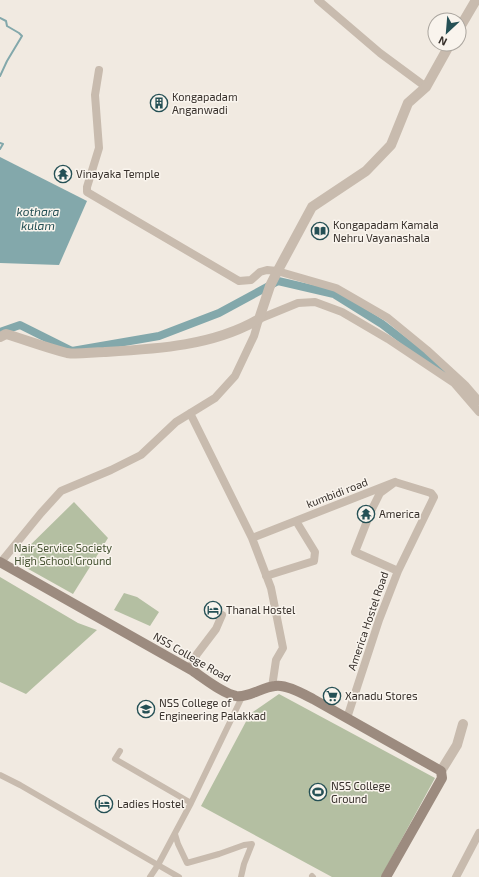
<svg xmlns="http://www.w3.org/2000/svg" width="479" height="877" viewBox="0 0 479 877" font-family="'Exo 2',sans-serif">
  <rect width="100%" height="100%" fill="#f1eae1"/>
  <!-- green -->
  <path fill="#b4bfa2" d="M74 502 108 538 73 594 14 561Z
    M0 577 78 623 97 630 26 694 0 682Z
    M124 593 137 597 159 612 150 626 114 610Z
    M279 694 435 778 381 877H332L201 806 250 714Z"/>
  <!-- water -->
  <path fill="#83a8ab" d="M0 157 87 201 59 265 0 263Z"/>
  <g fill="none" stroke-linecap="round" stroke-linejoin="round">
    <!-- stream -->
    <path stroke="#83a8ab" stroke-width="2" d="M0 18 6 21 7 26 19 33 22 36 7 61 0 76
      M0 143 3 144 0 149"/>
    <!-- canal -->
    <path stroke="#83a8ab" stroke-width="8" d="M0 332 20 325 72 351 159 336 219 313 278 281 334 294 382 324 451 377"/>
    <!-- pedestrian -->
    <path stroke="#c8bbae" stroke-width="6" d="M120 751 115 759 191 803
      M0 775 20 785 158 865 150 877
      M175 834 178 844 187 863 219 854 244 845 252 844 244 864 241 877
      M312 876 313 877
      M179 877 158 865 191 803 243 695"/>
    <!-- minor -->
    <path stroke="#c8bbae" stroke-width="8" d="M318 0 380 53 426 87
      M99 70 95 95 99 148 87 187V192L239 281 251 280 260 272 267 270 277 271 336 288 388 318 427 350 465 385 479 401
      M190 413 252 538 271 588 283 648 276 660 272 687
      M395 482 431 493 434 497 398 571
      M252 538 395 482 380 493 371 511 355 552 398 571 379 620 347 718
      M1 562 41 513 61 491 111 470 141 455 176 422 215 398 235 376 254 336 259 319 298 303 315 302 342 312 388 339 454 383 479 412
      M266 576 314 561 315 552 296 521
      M194 672 190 668 197 654 216 629 222 615
      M456 877 479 833"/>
    <!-- tertiary -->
    <path stroke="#c8bbae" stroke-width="10" d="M459 29 476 0
      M0 337 6 334C26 340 47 348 67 353 78 355 92 352 104 352 156 349 213 346 259 319L270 286 277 272 312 207 366 171 391 145 408 103 426 87 450 44
      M441 771 457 745 463 724"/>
    <!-- secondary -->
    <path stroke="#9c8b7f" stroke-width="10" d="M0 562 193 671C205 679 222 693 236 696 247 698 263 687 275 686 286 684 303 694 313 699L441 771 442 778 386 877"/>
  </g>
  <!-- icons -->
  <defs>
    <symbol id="building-ring" viewBox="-11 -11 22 22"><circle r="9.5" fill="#f9f4ed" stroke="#255055" stroke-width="1.5"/><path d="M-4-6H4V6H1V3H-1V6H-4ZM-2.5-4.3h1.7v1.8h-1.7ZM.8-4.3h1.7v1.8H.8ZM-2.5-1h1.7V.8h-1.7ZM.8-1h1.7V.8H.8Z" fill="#255055"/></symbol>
    <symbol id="temple-ring" viewBox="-11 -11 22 22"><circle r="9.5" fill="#f9f4ed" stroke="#255055" stroke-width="1.5"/><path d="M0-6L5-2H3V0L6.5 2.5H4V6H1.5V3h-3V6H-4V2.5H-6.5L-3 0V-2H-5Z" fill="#255055"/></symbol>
    <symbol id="library-ring" viewBox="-11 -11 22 22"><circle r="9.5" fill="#f9f4ed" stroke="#255055" stroke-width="1.5"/><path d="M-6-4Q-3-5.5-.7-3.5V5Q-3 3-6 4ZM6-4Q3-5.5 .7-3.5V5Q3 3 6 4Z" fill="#255055"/></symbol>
    <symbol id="hotel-ring" viewBox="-11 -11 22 22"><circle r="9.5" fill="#f9f4ed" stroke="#255055" stroke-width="1.5"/><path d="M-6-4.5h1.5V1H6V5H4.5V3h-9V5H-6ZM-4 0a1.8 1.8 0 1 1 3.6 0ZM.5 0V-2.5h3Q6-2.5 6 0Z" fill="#255055"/></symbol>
    <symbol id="supermarket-ring" viewBox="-11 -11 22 22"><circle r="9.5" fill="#f9f4ed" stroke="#255055" stroke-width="1.5"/><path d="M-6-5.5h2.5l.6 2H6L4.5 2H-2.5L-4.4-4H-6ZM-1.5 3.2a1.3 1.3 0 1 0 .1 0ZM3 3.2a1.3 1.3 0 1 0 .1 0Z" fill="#255055"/></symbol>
    <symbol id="university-ring" viewBox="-11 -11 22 22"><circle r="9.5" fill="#f9f4ed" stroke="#255055" stroke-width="1.5"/><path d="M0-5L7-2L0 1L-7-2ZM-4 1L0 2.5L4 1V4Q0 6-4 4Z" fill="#255055"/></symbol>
    <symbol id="stadium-ring" viewBox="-11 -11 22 22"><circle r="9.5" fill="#f9f4ed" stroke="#255055" stroke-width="1.5"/><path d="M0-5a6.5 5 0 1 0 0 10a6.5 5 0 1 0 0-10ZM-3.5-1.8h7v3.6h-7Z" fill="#255055"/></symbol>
  </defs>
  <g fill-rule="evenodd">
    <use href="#building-ring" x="149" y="93" width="20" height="20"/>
    <use href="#temple-ring" x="53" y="164" width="20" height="20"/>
    <use href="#library-ring" x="310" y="221" width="20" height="20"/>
    <use href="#temple-ring" x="356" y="504" width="20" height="20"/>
    <use href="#hotel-ring" x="203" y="600" width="20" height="20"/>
    <use href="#supermarket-ring" x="322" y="686" width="20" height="20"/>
    <use href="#university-ring" x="136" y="699" width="20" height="20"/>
    <use href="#stadium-ring" x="308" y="782" width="20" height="20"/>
    <use href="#hotel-ring" x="94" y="794" width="20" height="20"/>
  </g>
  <g text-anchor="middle" stroke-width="3" stroke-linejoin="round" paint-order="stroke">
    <!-- poi labels -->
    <g font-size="11" fill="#37302b" stroke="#f9f4ed" text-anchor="start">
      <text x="172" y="101">Kongapadam<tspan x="172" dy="13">Anganwadi</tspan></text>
      <text x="76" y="178">Vinayaka Temple</text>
      <text x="333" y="229">Kongapadam Kamala<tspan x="333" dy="13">Nehru Vayanashala</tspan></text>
      <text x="379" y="518">America</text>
      <text x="226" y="614">Thanal Hostel</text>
      <text x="345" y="700">Xanadu Stores</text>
      <text x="159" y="707">NSS College of<tspan x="159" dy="13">Engineering Palakkad</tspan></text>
      <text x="331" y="790">NSS College<tspan x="331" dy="13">Ground</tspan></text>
      <text x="117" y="808">Ladies Hostel</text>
    </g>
    <!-- street labels -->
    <g font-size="11" fill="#37302b" stroke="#f9f4ed">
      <text transform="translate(337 493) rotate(-21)" y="4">kumbidi road</text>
      <text transform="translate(368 621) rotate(-71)" y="4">America Hostel Road</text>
      <text transform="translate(192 657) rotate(30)" y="4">NSS College Road</text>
    </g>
    <!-- park labels -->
    <g font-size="11" fill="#465332" stroke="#f9f4ed">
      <text x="63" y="552">Nair Service Society<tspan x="63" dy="13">High School Ground</tspan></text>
    </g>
    <!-- water labels -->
    <g font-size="12" font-style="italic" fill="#255055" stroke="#f9f4ed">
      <text x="38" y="216">kothara<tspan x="38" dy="14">kulam</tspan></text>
    </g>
  </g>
  <!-- north arrow -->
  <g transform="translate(447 32) rotate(206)"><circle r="19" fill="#f9f4ed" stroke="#aba69f"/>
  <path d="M0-3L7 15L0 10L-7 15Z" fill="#255055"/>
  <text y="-6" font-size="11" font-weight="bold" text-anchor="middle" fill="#37302b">N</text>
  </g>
</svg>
